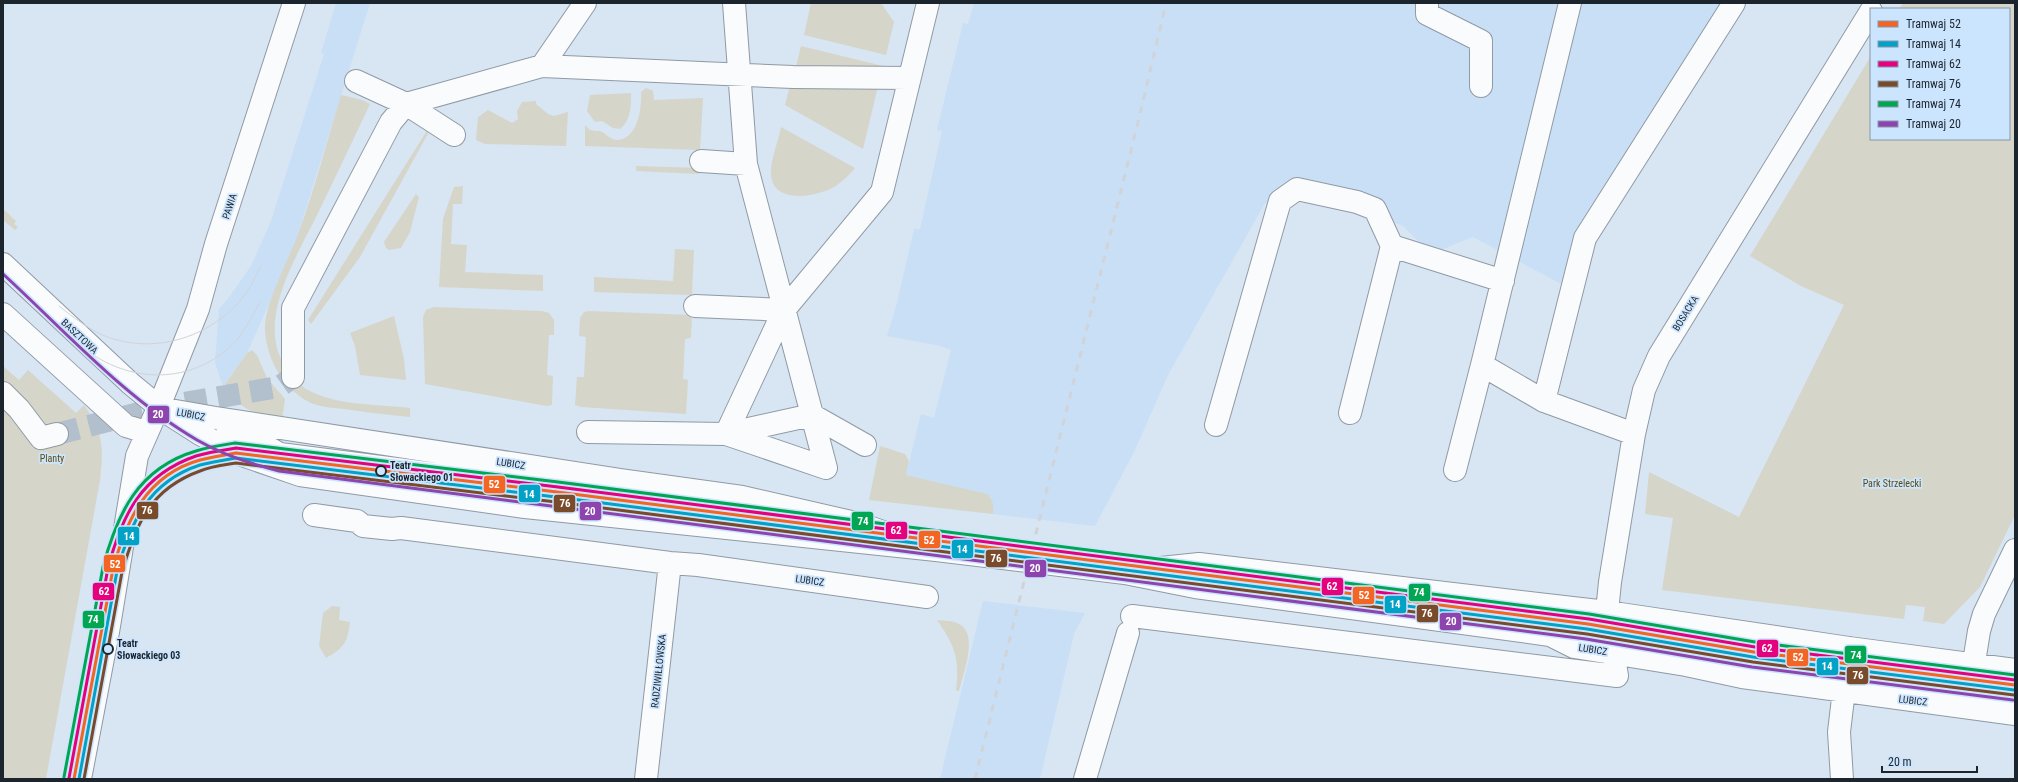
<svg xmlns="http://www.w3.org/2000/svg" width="2018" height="782" viewBox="0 0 2018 782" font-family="'Roboto Condensed',sans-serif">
  <rect width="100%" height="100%" fill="#d8e5f3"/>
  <!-- built -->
  <path fill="#c9dff6" d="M336 3H370L292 253 247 353 223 386 215 363 219 309 230 296 251 266 271 221 324 54 321 53Z
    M974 3H1746L1567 287 1473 237 1431 254 1402 225 1300 198 1265 203 1168 375 1135 450 1095 526 993 514 991 497 906 475 921 414 934 418 951 350 941 346 887 336 897 303 914 229H920L942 131 937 130 963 23 968 24Z
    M983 601 1085 613 1074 634 1040 779H940Z"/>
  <!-- green -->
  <path fill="#d6d5c9" d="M811 3H881L894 22 886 55 804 35Z
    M1903 3H2015V515L1980 587 1944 624 1923 621 1925 607 1906 605 1904 619 1662 590 1673 518 1645 514 1649 472 1739 517 1844 305 1801 286 1750 256 1871 56V139H2009V9H1899Z
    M801 46 883 66 881 74 795 71Z
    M791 82H879L863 149 785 105Z
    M646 88 653 91 654 100 703 98 700 150 585 146V125L590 130C593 131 597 131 600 131 605 133 610 139 616 140 638 140 642 108 641 92Z
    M631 93C631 107 631 120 620 129L613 128 602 121 595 122 587 111 590 95Z
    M341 95 362 100 370 104C353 140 336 176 319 211 298 255 253 322 287 369 292 376 299 384 306 389 336 406 377 404 410 408V417C388 415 366 412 344 409 333 408 319 407 309 402 282 388 265 356 265 327 265 303 289 259 298 234 315 189 327 141 341 95Z
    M536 101V104L548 114 554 116 568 112 566 146 485 144 476 140 478 117 488 110 512 123 518 119 517 111 522 102Z
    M781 127 855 168C850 174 844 180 837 185 820 197 771 206 771 173 770 162 779 139 781 127Z
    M428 129 430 130 360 257 311 324 308 320Z
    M636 166 699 168V174L636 171Z
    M463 186 462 204H453L451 244 467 245 465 272 543 275V291L439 287 443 219 454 187Z
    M416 194 419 197 410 232 401 248 389 250 386 248 384 242Z
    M3 209 16 221 14 224 18 227 15 230 3 220Z
    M675 249 694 250 692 295 594 292V277L673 281Z
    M434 307 542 311 549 313 554 320V335H549L547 375 553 376 552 405 547 406 425 384 423 317 426 310Z
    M589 311 692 315 691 338 685 339 683 379 688 380 686 414 581 407 575 405 577 377H584L586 337 579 336 580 318 584 312Z
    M394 316 404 359 406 380 360 375 355 346 350 333Z
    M252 350 257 355 267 378 285 399 282 420C258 415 240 410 225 388V384L247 353Z
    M3 366 19 380 28 370 76 413 84 405C103 432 104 447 100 480L46 779H3Z
    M880 446 905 454 909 461 906 475 987 494C993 499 994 506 993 514L869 500Z
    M332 606 340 607 339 620 350 622C347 643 345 647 326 658L319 646 323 613Z
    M937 620C944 621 952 620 959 624 979 634 963 674 959 691L956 690C960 659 955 646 937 620Z"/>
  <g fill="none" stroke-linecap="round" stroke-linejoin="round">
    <!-- minor-tunnel -->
    <path stroke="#b2bfcc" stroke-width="22" stroke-dasharray="22 11" stroke-linecap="butt" d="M57 434 166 406 279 387 293 377"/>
    <defs>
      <path id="minor" d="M734 3 746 164 826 468
        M1427 3V14L1481 41V86
        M1570 3 1482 365 1544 401 1634 434
        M542 66 585 3
        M356 81 406 104 454 135
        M701 161 746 164
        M3 264 131 384 164 411 200 434 236 453 300 475 525 507 936 550 1125 573 1195 587 1550 635 1574 647 1686 665 1742 677 2015 714
        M695 306 784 310
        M3 314 126 426 146 432
        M293 377V308L391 122 406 104 542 66 793 77 909 78
        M3 393 19 409 41 438 57 434
        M1544 401 1585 238 1734 3
        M170 410 216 418 621 480 742 497 860 524 903 539
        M1350 413 1392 246
        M226 424 280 454 778 518
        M1216 425 1280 201 1297 189 1357 202 1375 209 1392 246 1503 281
        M588 432 726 434 826 468
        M865 445 812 415 726 434 784 310 882 192 928 3
        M1455 470 1482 365
        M314 515 357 521 363 526 392 529 401 528 670 563 698 565 927 597
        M1142 570 1199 564 1607 612 1849 648 2015 670
        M1132 616 1617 676 1607 612 1610 582 1634 434 1644 390 1659 356 1871 11
        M1967 706 1979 631 1984 614 2015 550
        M80 779 108 632 137 456 162 399 198 309 216 244 294 3
        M646 779 670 563
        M1085 779 1128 633
        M1842 779 1839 732 1849 648"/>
    </defs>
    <!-- minor casing -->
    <use href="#minor" stroke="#909aa4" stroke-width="24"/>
    <!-- minor -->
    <use href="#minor" stroke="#f9fbfd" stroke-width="22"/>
    <!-- tram -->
    <path stroke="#d0d4d8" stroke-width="1" d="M59 306C73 317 88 329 105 336 156 356 215 336 246 293 252 285 256 275 261 266
      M79 344C123 383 188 387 232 345 244 333 252 317 260 302"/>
    <!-- rail -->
    <path stroke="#d0d4d8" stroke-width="3" stroke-dasharray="7 7" stroke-linecap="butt" d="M975 779 1141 110 1166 3"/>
    <defs>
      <path id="tram-1" d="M74 779 113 569C126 521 146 475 200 460 212 457 224 455 236 453L557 492 1588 624 1754 652 2015 685"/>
      <path id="tram-2" d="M79 779 117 571C131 522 148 482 200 465 212 462 224 460 236 458L556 497 1587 629 1753 657 2014 690"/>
      <path id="tram-3" d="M69 778 108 568C122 515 141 475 196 456 209 452 223 450 236 448L558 487 1589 619 1755 647 2015 680"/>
      <path id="tram-4" d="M84 779 122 572C136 524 150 489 200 471 212 466 225 465 236 463L556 502 1587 634 1753 662 2014 695"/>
      <path id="tram-5" d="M64 777 103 567C117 514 138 468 196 451 208 447 222 445 235 443L558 482 1589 614 1755 642 2015 675"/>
      <path id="tram-6" d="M3 274C64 330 126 399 197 440 223 455 251 464 279 471L1586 639 1752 667 2013 700"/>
    </defs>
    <!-- tram-1 casing -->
    <use href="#tram-1" stroke="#cce5ff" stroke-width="6"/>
    <!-- tram-2 casing -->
    <use href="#tram-2" stroke="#cce5ff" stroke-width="6"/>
    <!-- tram-3 casing -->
    <use href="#tram-3" stroke="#cce5ff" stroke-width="6"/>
    <!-- tram-4 casing -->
    <use href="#tram-4" stroke="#cce5ff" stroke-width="6"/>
    <!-- tram-5 casing -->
    <use href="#tram-5" stroke="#cce5ff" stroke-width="6"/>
    <!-- tram-6 casing -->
    <use href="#tram-6" stroke="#cce5ff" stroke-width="6"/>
    <!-- tram-1 -->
    <use href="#tram-1" stroke="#f26522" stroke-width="3"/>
    <!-- tram-2 -->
    <use href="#tram-2" stroke="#01a2c6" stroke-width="3"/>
    <!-- tram-3 -->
    <use href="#tram-3" stroke="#e5007d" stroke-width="3"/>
    <!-- tram-4 -->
    <use href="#tram-4" stroke="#7a4b2a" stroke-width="3"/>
    <!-- tram-5 -->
    <use href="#tram-5" stroke="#00a651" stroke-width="3"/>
    <!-- tram-6 -->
    <use href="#tram-6" stroke="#8e44ad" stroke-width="3"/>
  </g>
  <!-- markers -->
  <g fill="#cce5ff" stroke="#1c252e" stroke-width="2">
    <circle cx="381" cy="471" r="5"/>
    <circle cx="108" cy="649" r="5"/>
  </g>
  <g text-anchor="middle" stroke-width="3.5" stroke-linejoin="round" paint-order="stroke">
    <!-- street labels -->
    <g font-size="10" fill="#1c252e" stroke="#cce5ff">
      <text transform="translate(229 206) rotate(-72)" y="4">PAWIA</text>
      <text transform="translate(1685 313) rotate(-58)" y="4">BOSACKA</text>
      <text transform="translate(80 336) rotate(43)" y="4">BASZTOWA</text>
      <text transform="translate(191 414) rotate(11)" y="4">LUBICZ</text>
      <text transform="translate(511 463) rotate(9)" y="4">LUBICZ</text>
      <text transform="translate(810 580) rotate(8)" y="4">LUBICZ</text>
      <text transform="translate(1593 649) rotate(9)" y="4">LUBICZ</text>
      <text transform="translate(658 671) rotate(-84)" y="4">RADZIWIŁŁOWSKA</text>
      <text transform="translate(1913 700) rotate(7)" y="4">LUBICZ</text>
    </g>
    <!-- park labels -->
    <g font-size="10" fill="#5e4a0c" stroke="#cce5ff">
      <text x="52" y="462">Planty</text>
      <text x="1892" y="487">Park Strzelecki</text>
    </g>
    <!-- stop labels -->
    <g font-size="10" font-weight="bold" fill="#1c252e" stroke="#cce5ff" text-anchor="start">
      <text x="390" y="469">Teatr<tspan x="390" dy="12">Słowackiego 01</tspan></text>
      <text x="117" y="647">Teatr<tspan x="117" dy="12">Słowackiego 03</tspan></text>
    </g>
  </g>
  <g stroke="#cce5ff" stroke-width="1.5">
    <rect x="147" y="405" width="23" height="19" rx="4" fill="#8e44ad"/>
    <rect x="483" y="475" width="23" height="19" rx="4" fill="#f26522"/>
    <rect x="518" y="484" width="23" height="19" rx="4" fill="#01a2c6"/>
    <rect x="553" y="494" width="23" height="19" rx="4" fill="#7a4b2a"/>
    <rect x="136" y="501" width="23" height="19" rx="4" fill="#7a4b2a"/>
    <rect x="579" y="501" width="23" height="20" rx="4" fill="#8e44ad"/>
    <rect x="851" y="511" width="23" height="20" rx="4" fill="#00a651"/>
    <rect x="885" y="521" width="23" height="19" rx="4" fill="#e5007d"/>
    <rect x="117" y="526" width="23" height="20" rx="4" fill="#01a2c6"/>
    <rect x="918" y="530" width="23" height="19" rx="4" fill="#f26522"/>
    <rect x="951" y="539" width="23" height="20" rx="4" fill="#01a2c6"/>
    <rect x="985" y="549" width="23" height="19" rx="4" fill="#7a4b2a"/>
    <rect x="103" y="554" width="23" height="19" rx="4" fill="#f26522"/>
    <rect x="1024" y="559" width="23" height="19" rx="4" fill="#8e44ad"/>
    <rect x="1321" y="577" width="23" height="19" rx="4" fill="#e5007d"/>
    <rect x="92" y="582" width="23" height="19" rx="4" fill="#e5007d"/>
    <rect x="1408" y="583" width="23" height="19" rx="4" fill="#00a651"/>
    <rect x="1352" y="586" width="23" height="19" rx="4" fill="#f26522"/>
    <rect x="1384" y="595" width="23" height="19" rx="4" fill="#01a2c6"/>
    <rect x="1416" y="604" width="23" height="19" rx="4" fill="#7a4b2a"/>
    <rect x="82" y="610" width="23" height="19" rx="4" fill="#00a651"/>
    <rect x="1439" y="612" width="23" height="19" rx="4" fill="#8e44ad"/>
    <rect x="1756" y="639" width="23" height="19" rx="4" fill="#e5007d"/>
    <rect x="1844" y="645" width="23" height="19" rx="4" fill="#00a651"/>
    <rect x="1786" y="648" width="23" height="19" rx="4" fill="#f26522"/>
    <rect x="1816" y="657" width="23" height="19" rx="4" fill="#01a2c6"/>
    <rect x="1846" y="666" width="23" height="19" rx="4" fill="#7a4b2a"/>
  </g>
  <g font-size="11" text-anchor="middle" font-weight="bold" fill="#fff">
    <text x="158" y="418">20</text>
    <text x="494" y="488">52</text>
    <text x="529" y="498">14</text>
    <text x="565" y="507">76</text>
    <text x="147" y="514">76</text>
    <text x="590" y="515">20</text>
    <text x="863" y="525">74</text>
    <text x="896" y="534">62</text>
    <text x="129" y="540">14</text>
    <text x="929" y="544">52</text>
    <text x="962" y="553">14</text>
    <text x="996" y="562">76</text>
    <text x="115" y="568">52</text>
    <text x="1035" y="572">20</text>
    <text x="1332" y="590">62</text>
    <text x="104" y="595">62</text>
    <text x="1419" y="596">74</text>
    <text x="1364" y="599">52</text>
    <text x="1395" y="608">14</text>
    <text x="1427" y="617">76</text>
    <text x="93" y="623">74</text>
    <text x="1451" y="625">20</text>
    <text x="1767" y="652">62</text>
    <text x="1856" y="659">74</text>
    <text x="1798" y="661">52</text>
    <text x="1827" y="670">14</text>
    <text x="1858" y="679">76</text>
  </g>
  <!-- border -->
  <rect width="2018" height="782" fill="none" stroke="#1c252e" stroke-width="8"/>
  <!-- legend -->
  <rect x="1870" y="8" width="140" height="132" fill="#cce5ff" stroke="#8698ab"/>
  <rect x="1878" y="21" width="20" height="6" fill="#f26522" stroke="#8698ab"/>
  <text x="1906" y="28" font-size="12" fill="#1c252e">Tramwaj 52</text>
  <rect x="1878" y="41" width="20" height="6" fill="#01a2c6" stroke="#8698ab"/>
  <text x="1906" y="48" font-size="12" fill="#1c252e">Tramwaj 14</text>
  <rect x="1878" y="61" width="20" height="6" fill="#e5007d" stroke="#8698ab"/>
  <text x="1906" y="68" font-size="12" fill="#1c252e">Tramwaj 62</text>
  <rect x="1878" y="81" width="20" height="6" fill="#7a4b2a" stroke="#8698ab"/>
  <text x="1906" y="88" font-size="12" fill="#1c252e">Tramwaj 76</text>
  <rect x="1878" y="101" width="20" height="6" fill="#00a651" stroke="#8698ab"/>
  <text x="1906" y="108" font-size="12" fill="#1c252e">Tramwaj 74</text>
  <rect x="1878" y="121" width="20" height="6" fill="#8e44ad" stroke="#8698ab"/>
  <text x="1906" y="128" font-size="12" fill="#1c252e">Tramwaj 20</text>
  <!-- scale -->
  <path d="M1882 766v6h95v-6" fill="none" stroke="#1c252e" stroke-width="2"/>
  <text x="1888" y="766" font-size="12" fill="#1c252e" stroke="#cce5ff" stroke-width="3" paint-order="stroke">20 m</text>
</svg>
